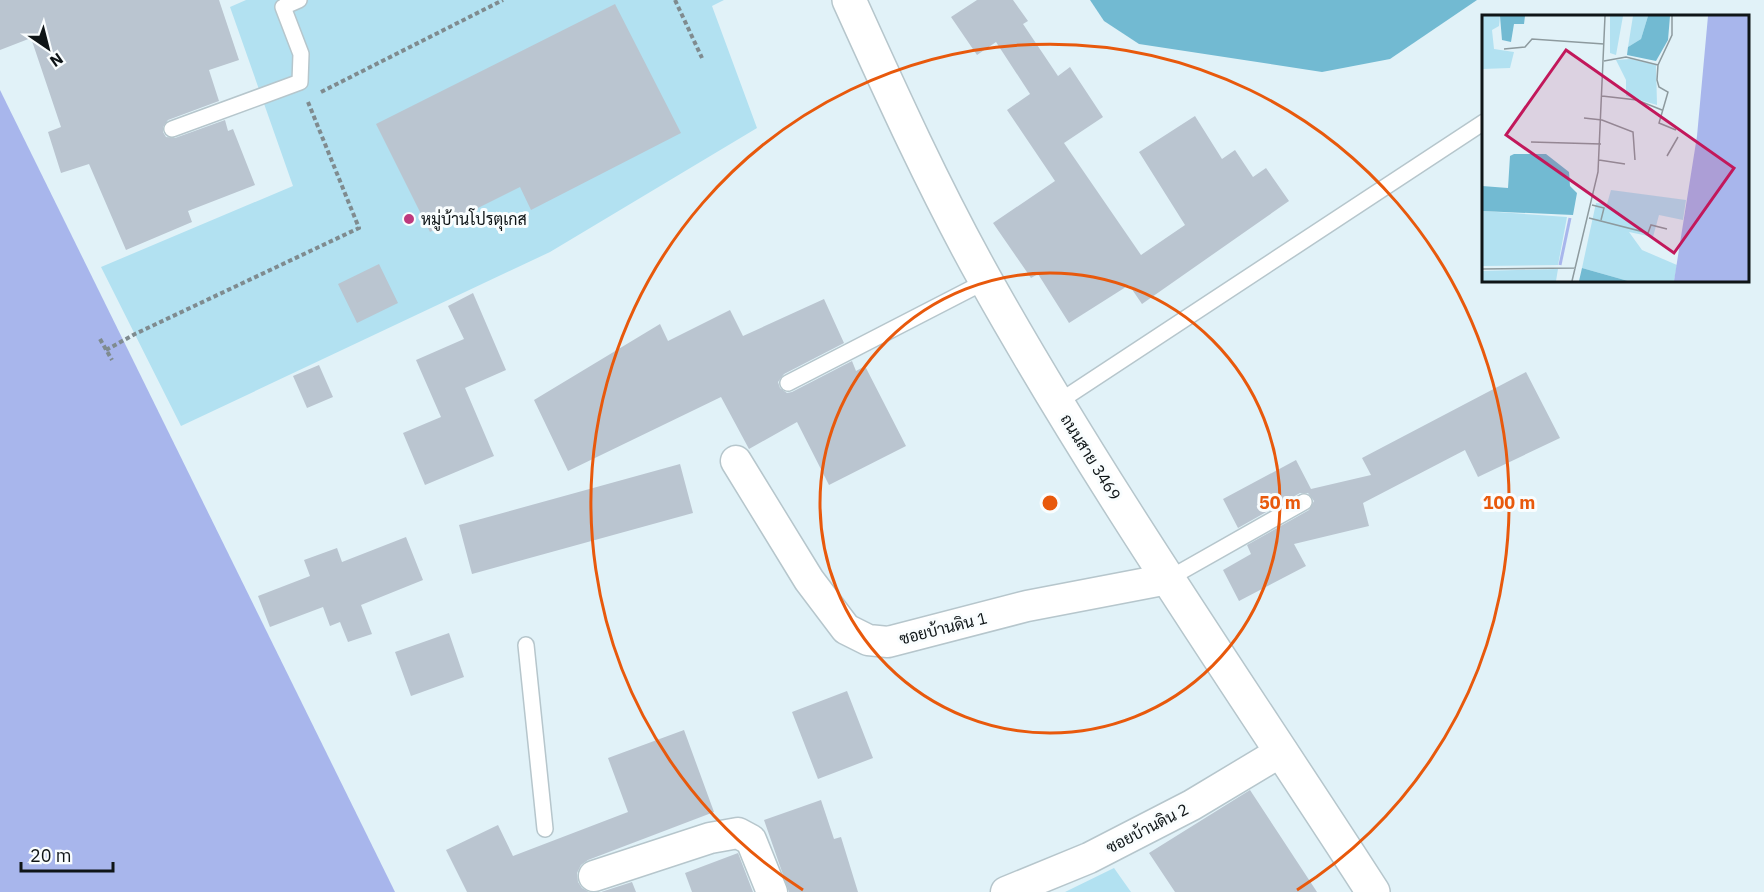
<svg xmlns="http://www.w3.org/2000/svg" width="1764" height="892" viewBox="0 0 1764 892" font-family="'IBM Plex Sans',Sarabun,sans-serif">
  <rect width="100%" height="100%" fill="#e1f2f8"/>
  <!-- green -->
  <path fill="#b2e1f1" d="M246 0H724L712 6 757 128 550 252 181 426 101 267 293 186 230 7Z
    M1114 868 1131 892H1065Z"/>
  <!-- forest -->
  <path fill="#72bad2" d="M1090 0H1477L1390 59 1322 72 1139 44 1104 21Z"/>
  <!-- water -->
  <path fill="#a8b6ec" d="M0 90 395 892H0Z"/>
  <!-- building -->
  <path fill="#bac5d0" d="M0 0H219L239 60 209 70 219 101 168 120 163 127V132L166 137 175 138 225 120 228 131 233 129 255 185 188 211 192 222 126 250 89 164 61 173 48 132 61 127 31 38 0 50Z
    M977 0H1013L1028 21 1023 24 1058 76 1070 67 1103 117 1064 143 1141 255 1185 225 1139 152 1195 116 1222 159 1235 150 1253 177 1266 168 1289 201 1142 304 1129 285 1069 323 1038 274 1031 278 993 223 1055 181 1007 110 1030 94 996 42 977 55 951 17Z
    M615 4 681 133 531 210 520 187 430 232 376 124Z
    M379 264 398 303 357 323 338 284Z
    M473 293 506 370 465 388 494 456 425 485 403 433 441 417 416 360 464 339 448 306Z
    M824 299 844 343 784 374 778 382 780 388 787 393 792 392 852 361 856 371 865 366 906 446 829 485 797 422 749 449 721 397 568 471 534 400 660 324 668 341 730 310 743 336Z
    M319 365 333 397 307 408 293 376Z
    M1526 372 1560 438 1478 477 1465 450 1363 503 1369 526 1294 544 1306 566 1239 601 1223 570 1251 554 1247 545 1309 510 1314 501 1308 493H1300L1238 528 1223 499 1296 460 1311 489 1371 475 1362 458Z
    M680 464 693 513 472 574 459 525Z
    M406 537 423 580 361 605 372 634 348 642 340 622 330 626 323 607 270 627 258 596 310 576 304 560 337 548 342 562Z
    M449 633 464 677 411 696 395 652Z
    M847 691 873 758 818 779 792 712Z
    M684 730 714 812 588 860 581 865 577 873 578 882 582 888 589 892H467L446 850 498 825 513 856 628 812 608 758Z
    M1250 790 1317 892H1175L1149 853Z
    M821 800 834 839 841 837 858 892H789L764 820Z
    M738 853 753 892H692L685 873Z
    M632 882 636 892H601Z"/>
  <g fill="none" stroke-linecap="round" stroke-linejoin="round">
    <defs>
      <path id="lane" d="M172 129 300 82 301 54 283 7 299 0
        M788 383 986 281
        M1057 403 1484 122
        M1168 579 1304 502
        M526 645 545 829"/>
      <path id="street" d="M736 461 809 580 846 629 868 640 888 642 1027 606 1168 579
        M594 876 710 838 738 833 751 840 772 892
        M1006 892 1089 858 1192 805 1282 751"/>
      <path id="secondary" d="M849 0C892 95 935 190 986 281 1104 491 1242 689 1373 892"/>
    </defs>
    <!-- lane casing -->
    <use href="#lane" stroke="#b6c6cc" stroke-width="18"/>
    <!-- street casing -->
    <use href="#street" stroke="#b6c6cc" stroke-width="33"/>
    <!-- secondary casing -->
    <use href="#secondary" stroke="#b6c6cc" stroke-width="36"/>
    <!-- path -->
    <path stroke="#7f8b8f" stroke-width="4" stroke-dasharray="4.5 3" stroke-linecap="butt" d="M675 0 702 58
      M321 92 503 0
      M100 339 112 360
      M106 350 135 334 359 228 308 102"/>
    <!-- lane -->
    <use href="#lane" stroke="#fff" stroke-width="15"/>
    <!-- street -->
    <use href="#street" stroke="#fff" stroke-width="30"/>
    <!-- secondary -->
    <use href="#secondary" stroke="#fff" stroke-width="33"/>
  </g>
  <!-- distance rings -->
  <g fill="none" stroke="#e8590c" stroke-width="3">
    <circle cx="1050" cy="503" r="230"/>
    <path d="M803 890A459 459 0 1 1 1297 890"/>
  </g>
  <!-- markers -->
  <circle fill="#be3a7e" stroke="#f9fdfe" stroke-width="2" cx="409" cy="219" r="6"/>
  <g text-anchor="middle" stroke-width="6" stroke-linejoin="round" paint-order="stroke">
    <!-- poi labels -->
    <g font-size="16" fill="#0f1517" stroke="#f9fdfe" text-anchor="start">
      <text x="421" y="225">หมู่บ้านโปรตุเกส</text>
    </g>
    <!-- street labels -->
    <g font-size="16" fill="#0f1517" stroke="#f9fdfe">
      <text transform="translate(1091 457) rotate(58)" y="6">ถนนสาย 3469</text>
      <text transform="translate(943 628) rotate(-14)" y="6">ซอยบ้านดิน 1</text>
      <text transform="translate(1147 828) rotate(-27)" y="6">ซอยบ้านดิน 2</text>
    </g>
  </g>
  <!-- overview -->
  <g transform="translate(1482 15)">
    <rect width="267" height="267" fill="#e1f2f8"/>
    <path d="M0 1H18L17 11 10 15 12 34 32 37 28 53 0 54ZM128 1H141L134 40 128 38ZM151 1H166L159 24 146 32ZM149 44 174 50 175 90 144 81V65L134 45ZM129 175 204 185 201 205 177 200 171 222 147 217 160 235 195 250 192 266H146L100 253 114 188 125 189ZM0 196 85 202 76 250 0 251ZM76 254 74 266H0V256Z" fill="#b2e1f1"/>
    <path d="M18 1H43L42 9H32L29 27 20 25ZM166 1H188L186 25 174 46 145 40 146 32 159 24ZM32 139H64L87 157 88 171 95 178 91 200 0 196V171L26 173 28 141ZM100 253 146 266H97Z" fill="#72bad2"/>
    <path d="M226 1H267V266H192L215 121Z" fill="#a8b6ec"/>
    <path fill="none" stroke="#a8b6ec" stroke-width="3" d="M78 250 88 203"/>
    <path fill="none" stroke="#8d9a9e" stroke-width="1.5" d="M190 1V20L176 50 175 65 177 72 186 77 177 108 194 115M22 34 43 32 50 24 122 29M122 46 144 42 176 50M120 81 155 85 180 95M102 103 120 105 151 117 153 145M49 127 119 129M185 141 196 122M117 145 143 149M110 190 122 193 119 205M107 203 166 218 169 210 185 214M0 254 94 253M90 266 116 157 123 1"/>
    <path fill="#c2185b" fill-opacity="0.15" stroke="#c2185b" stroke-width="3" d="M84 35 252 153 192 238 24 120Z"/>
    <rect width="267" height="267" fill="none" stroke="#0f1517" stroke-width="3"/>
  </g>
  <circle cx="1050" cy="503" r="9" fill="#e8590c" stroke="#f9fdfe" stroke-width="3"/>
  <g font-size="18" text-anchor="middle" font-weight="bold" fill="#e8590c" stroke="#f9fdfe" stroke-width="6" stroke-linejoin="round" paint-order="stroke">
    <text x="1280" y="509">50 m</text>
    <text x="1509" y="509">100 m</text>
  </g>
  <!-- north arrow -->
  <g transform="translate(48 48) rotate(145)" stroke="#f9fdfe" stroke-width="4.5" paint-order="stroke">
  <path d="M0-4.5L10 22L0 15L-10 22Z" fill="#0f1517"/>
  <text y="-9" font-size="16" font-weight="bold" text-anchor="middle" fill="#0f1517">N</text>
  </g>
  <!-- scale -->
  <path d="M21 862v9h92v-9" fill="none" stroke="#0f1517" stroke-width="3"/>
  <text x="30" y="862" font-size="18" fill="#0f1517" stroke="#f9fdfe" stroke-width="4.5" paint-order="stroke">20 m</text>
</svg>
